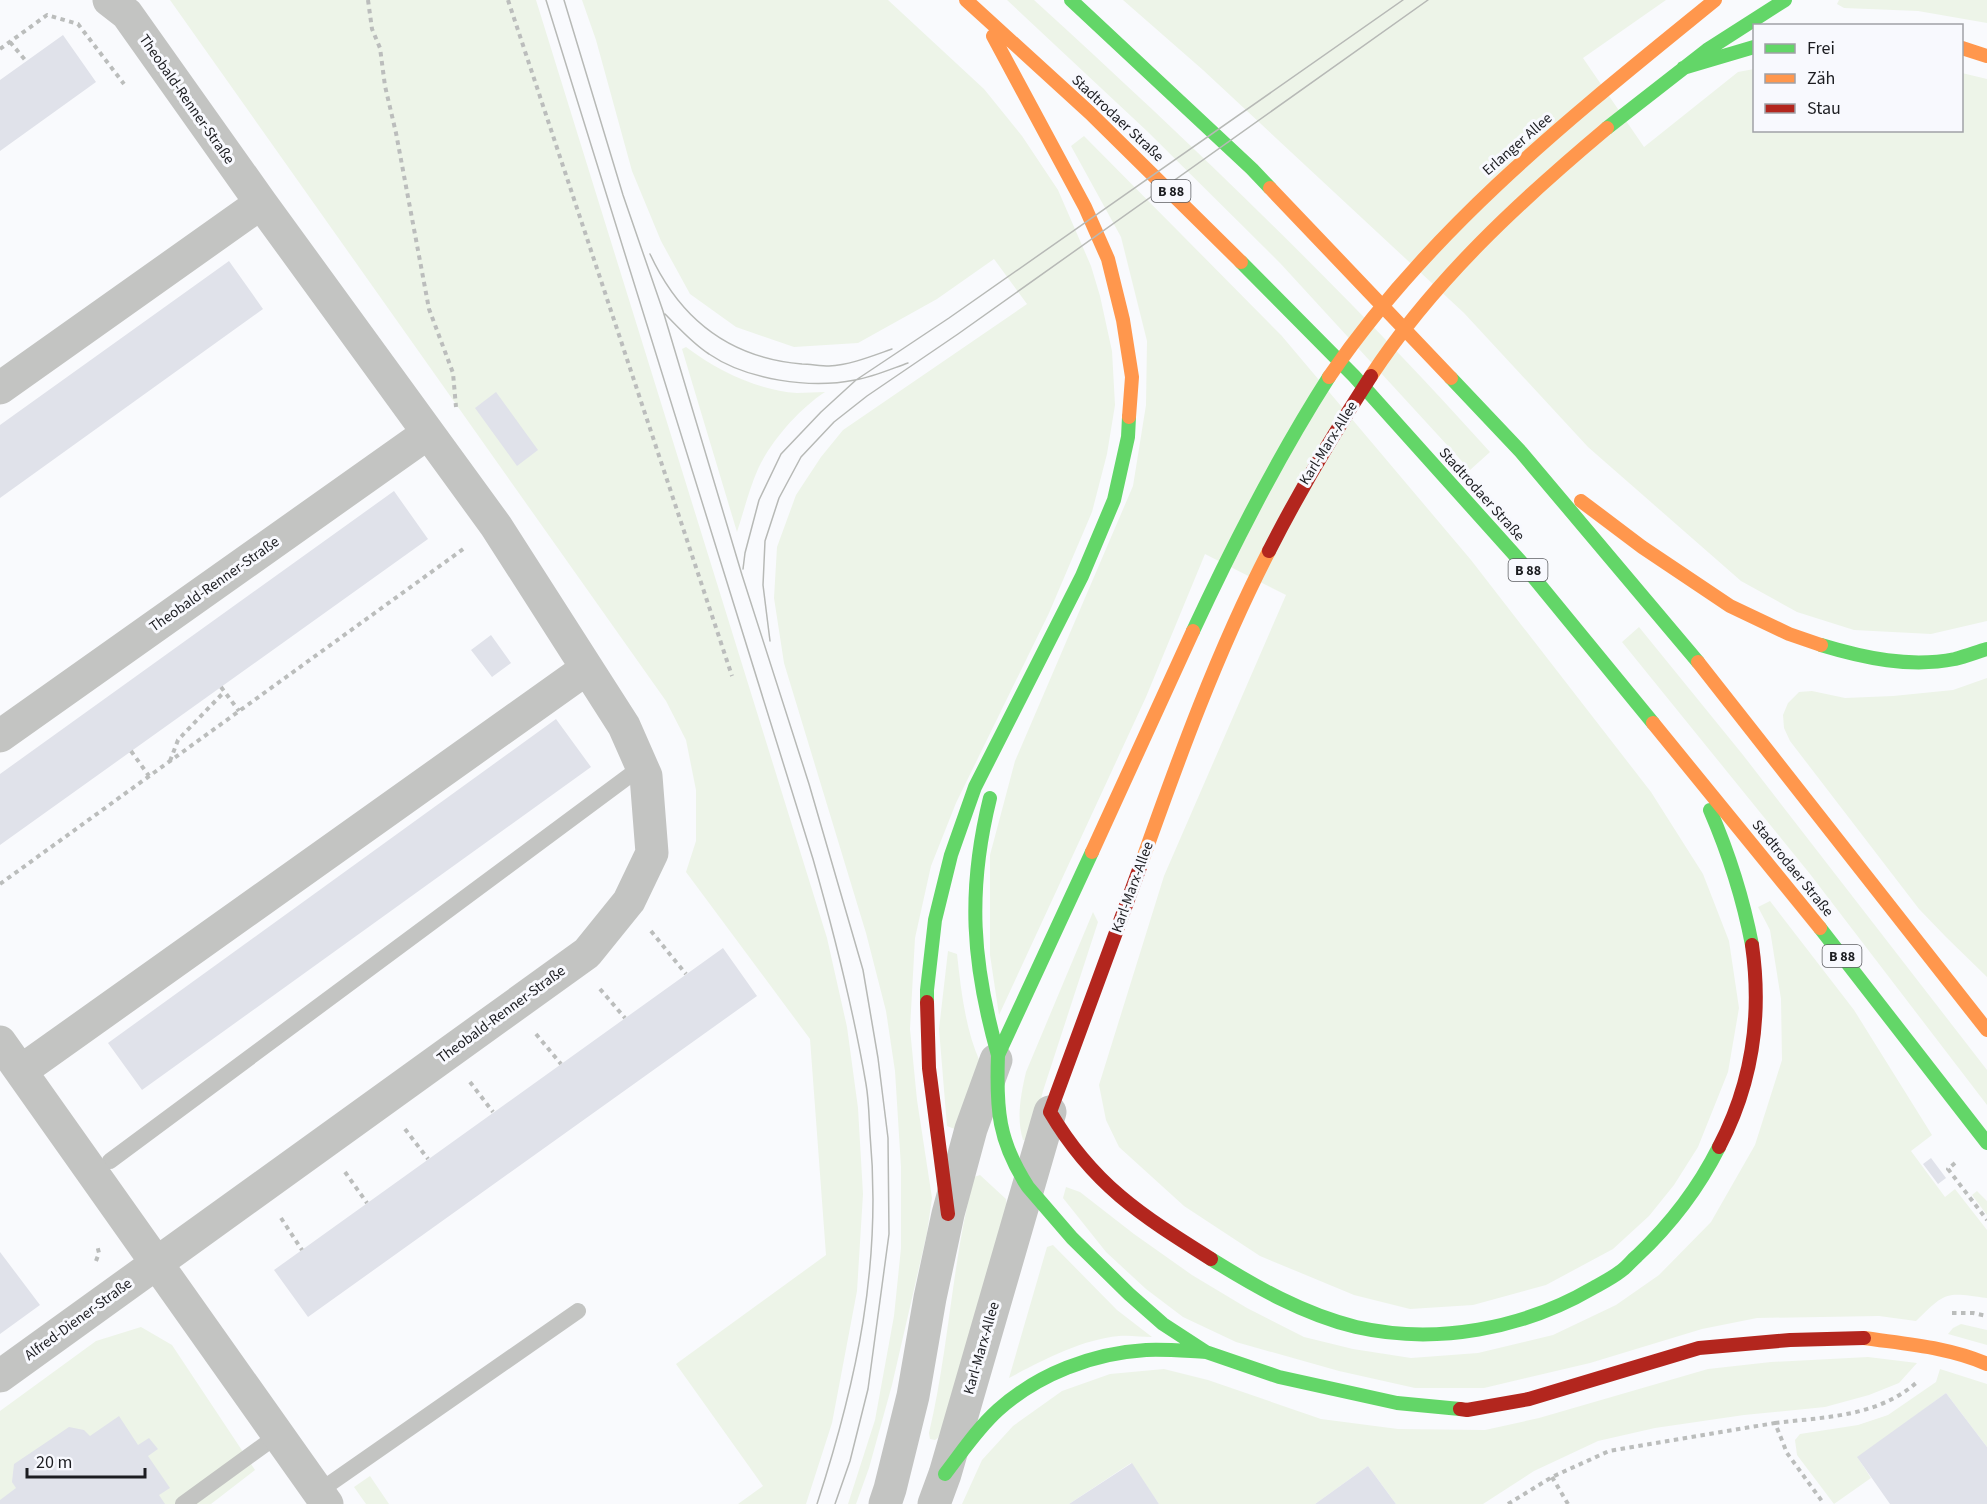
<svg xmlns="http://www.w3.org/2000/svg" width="1987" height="1504" viewBox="0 0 1987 1504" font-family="'Source Sans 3',sans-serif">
  <rect width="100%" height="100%" fill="#f9fafd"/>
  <!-- green -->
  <path fill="#edf4e8" d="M170 0H536L827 938 847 1027 858 1108 863 1194 857 1291 832 1423 806 1504H738L763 1486 676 1364 826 1255 810 1039 686 872 696 841V790L686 740 666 701Z
    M582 0H888L984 89 1022 136 1058 190 1091 266 1100 296 1112 351 1115 405 1107 454 1092 512 1049 613 956 803 931 866 915 938 910 1029 917 1100 932 1198 927 1233 892 1385 869 1468 856 1504H848L875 1420 894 1316 901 1248V1167L895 1071 886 1011 866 933 784 663 774 598 777 547 796 495 821 457 843 430 1027 304 994 259 937 299 858 343 794 347 736 327 690 294 661 241 632 171 596 40Z
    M1007 0H1034C1192 144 1347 293 1490 452L1470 470 1280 263 1148 132Z
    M1123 0H1666L1583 58 1644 147 1738 72 1754 69V130H1962V73L1987 79V621L1931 634 1854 630 1797 612 1741 581 1588 447 1464 313 1203 70Z
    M1839 0H1987V23L1918 11 1844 8 1837 4Z
    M1084 136 1281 335 1471 560 1651 792 1703 874 1729 941 1739 1008 1728 1072 1698 1147 1674 1185 1649 1216 1613 1249 1546 1285 1473 1305 1410 1309 1354 1295 1260 1256 1184 1206 1119 1147 1106 1120 1099 1085 1164 876 1286 595 1205 554 1146 697 999 1015 990 955V855L1015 761 1133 486 1146 405 1147 341 1121 237 1071 146Z
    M686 347C718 371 757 390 797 393 806 393 816 392 825 392 799 409 771 441 758 469 749 489 744 511 737 532L682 349Z
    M1639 627 1743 755 1987 1070V1105L1810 874 1622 642Z
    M1987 678V977L1946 937 1919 909 1790 741 1784 728 1783 715 1788 703 1799 692 1812 691 1845 698 1893 696 1953 690Z
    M1770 901 1854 1010 1932 1135 1911 1151 1945 1197 1955 1189 1987 1230V1298C1946 1292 1946 1291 1916 1321L1879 1316 1757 1318 1702 1329 1590 1363 1484 1388H1415L1339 1371 1236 1342 1183 1317 1146 1289 1106 1252 1063 1198 1066 1187 1080 1192 1134 1234 1192 1275 1247 1308 1304 1337 1353 1349 1411 1358 1478 1353 1553 1335 1616 1305 1659 1275 1711 1222 1755 1145 1782 1060 1781 999 1770 930 1758 907Z
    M1093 912 1098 922 1043 1091 1030 1140H1023C1016 1118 1021 1094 1026 1072Z
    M948 951 957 954C961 990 965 1028 980 1062L957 1130 947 1126 939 1029Z
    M980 1175 1006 1199 1008 1211 942 1428 938 1438 935 1440 930 1439 929 1433C949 1349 952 1261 974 1177Z
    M1977 1191 1987 1201V1215L1972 1195Z
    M1053 1245 1117 1310 1152 1337C1141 1337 1130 1335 1119 1336 1080 1340 1043 1360 1009 1378L1047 1247Z
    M1961 1324 1987 1330V1345L1948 1334 1953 1328Z
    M141 1327 172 1345 255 1470 211 1504H0V1411L96 1341Z
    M1868 1357 1917 1363 1899 1383 1869 1395 1825 1407 1744 1415 1655 1428 1598 1441 1534 1471 1483 1504H1396L1368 1466 1315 1504H1159L1131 1463 1069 1504H962L982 1460 1013 1426 1062 1391 1110 1374 1164 1369 1208 1380 1321 1419 1398 1429 1485 1430 1539 1418 1708 1369 1771 1362Z
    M1940 1369 1987 1384V1447L1946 1393 1858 1458 1871 1478 1834 1504 1797 1455 1795 1440 1800 1434 1858 1425 1888 1415 1936 1382Z
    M370 1476 389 1504H366L354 1487Z"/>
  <!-- building -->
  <path fill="#e0e2ea" d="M63 35 96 82 0 151V80Z
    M229 261 263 309 0 498V425Z
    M496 392 538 450 517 466 475 408Z
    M394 491 428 539 0 845V774Z
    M491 635 511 663 492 677 471 650Z
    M556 719 591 767 142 1090 108 1043Z
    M723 948 757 996 308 1317 274 1270Z
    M1931 1158 1946 1178 1938 1184 1923 1164Z
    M0 1252 40 1305 0 1334Z
    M1946 1393 1987 1447V1504H1890L1857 1457Z
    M119 1416 138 1445 149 1438 158 1449 148 1456 170 1488 159 1495 165 1504H0V1500L16 1488 12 1482 14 1464 69 1427 84 1430 90 1436Z
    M1132 1463 1159 1504H1069Z
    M1368 1466 1396 1504H1315Z"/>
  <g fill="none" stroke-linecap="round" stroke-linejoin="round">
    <!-- path -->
    <path stroke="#bbbdbc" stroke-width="4" stroke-dasharray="4.5 4.5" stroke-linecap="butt" d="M368 0 372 29 380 48 385 86 396 133 429 309 453 373 456 407
      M508 0 732 676
      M10 42 26 61
      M0 49 47 15 78 24 124 84
      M221 687 239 711
      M131 751 149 776
      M170 761 178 740 224 692
      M0 884 466 547
      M651 931 686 974
      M600 989 625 1018
      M536 1034 561 1064
      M470 1082 493 1112
      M405 1129 428 1159
      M1955 1163 1948 1169 1987 1220
      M345 1172 367 1203
      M281 1218 302 1250
      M96 1261 99 1253 97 1245
      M1952 1313H1973L1987 1316
      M1775 1423C1824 1417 1877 1417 1916 1383
      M1552 1477 1568 1504
      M1508 1504 1552 1477 1609 1451 1775 1423 1787 1453 1824 1504"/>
    <!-- lane -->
    <path stroke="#c3c4c2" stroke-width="16" d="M110 1161 641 767
      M318 1492 578 1311
      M183 1504 278 1435"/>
    <!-- street -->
    <path stroke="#c3c4c2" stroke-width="33" d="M0 388 261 203
      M0 736 428 433
      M0 1042 327 1504
      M21 1071 586 669
      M0 1376 587 953 629 901 652 853 646 776 624 726 496 526 261 203 127 14 109 0
      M885 1504 890 1489 913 1396 930 1298 948 1214 971 1129 996 1060
      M934 1504 945 1474 1050 1112"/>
    <!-- fast -->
    <path stroke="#63d668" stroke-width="14" d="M1071 0 1252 169 1270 188
      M1683 68 1754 47
      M1607 128 1707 50 1785 0
      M1241 262 1354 376 1521 562 1653 723
      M1451 378 1521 452 1698 662
      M1193 631C1234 543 1277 458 1329 377
      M1821 645C1864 658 1910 668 1955 659 1966 656 1977 652 1987 649
      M990 798C967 891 972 963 998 1055
      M1710 810C1729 854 1743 898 1752 945
      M1820 928 1987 1143
      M927 1002V990L935 920 951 855 975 787 1082 576 1114 500 1128 437 1129 417
      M1028 1187C998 1141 996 1109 998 1055L1092 852
      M1028 1187 1072 1238 1129 1294 1163 1324 1206 1352 1279 1377 1397 1403 1460 1409
      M1211 1259C1256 1287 1303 1314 1356 1327 1436 1345 1523 1329 1593 1288 1602 1283 1612 1278 1621 1271 1627 1267 1631 1261 1637 1256 1671 1224 1698 1189 1719 1147
      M945 1474C962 1452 977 1429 998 1410 1038 1374 1093 1353 1146 1350 1166 1349 1186 1351 1206 1352"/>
    <!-- slow -->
    <path stroke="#ff974d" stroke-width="14" d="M966 0 1090 113 1241 262
      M993 36 1085 207 1108 259 1123 320 1132 377 1129 417
      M1962 48 1987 56
      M1270 188 1451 378
      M1371 376C1434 280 1520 201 1607 128
      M1329 377C1432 226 1575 114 1715 0
      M1581 501 1642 547 1730 606 1789 634 1821 645
      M1698 662 1987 1030
      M1653 723 1820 928
      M1092 852 1193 631
      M1140 867C1178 760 1217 652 1269 551
      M1864 1338C1905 1344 1949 1347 1987 1364"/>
    <!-- jam -->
    <path stroke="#b3261e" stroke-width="14" d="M1269 551C1300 490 1334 433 1371 376
      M927 1002 929 1068 948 1214
      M1050 1112 1140 867
      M1050 1112C1093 1185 1141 1215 1211 1259
      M1719 1147C1752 1084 1762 1015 1752 945
      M1460 1409 1467 1410 1529 1399 1699 1348 1790 1340 1864 1338"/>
    <!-- tram -->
    <path stroke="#b7b9b6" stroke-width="1.5" d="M546 0 813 859C834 933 853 1008 866 1084 869 1101 869 1118 870 1134 882 1264 857 1381 817 1504
      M564 0 623 195 663 311 742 575 809 784 863 970 878 1058 888 1138 889 1234 868 1389 850 1461 835 1504
      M650 254C680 319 729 358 802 364 810 364 820 366 829 366 850 365 872 356 892 349
      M665 314C679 328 692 343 709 354 747 380 810 389 855 380 873 377 891 369 908 363
      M743 569 745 553 759 500 781 454 821 412 856 380 949 318 1403 0
      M770 641 763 585 765 541 779 498 801 457 834 422 867 396 958 334 1428 0"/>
  </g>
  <g text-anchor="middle" stroke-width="6" stroke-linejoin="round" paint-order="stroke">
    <!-- shield labels -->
    <g fill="#f8f9fe" stroke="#5e5f63" stroke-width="1.5">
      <rect x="1151.5" y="180" width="39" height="22" rx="4.5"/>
      <rect x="1508.5" y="559" width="39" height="22" rx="4.5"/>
      <rect x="1822.5" y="945" width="39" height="22" rx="4.5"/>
    </g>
    <g font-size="14" font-weight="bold" fill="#1c1d21">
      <text x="1171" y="196">B 88</text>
      <text x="1528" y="575">B 88</text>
      <text x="1842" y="961">B 88</text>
    </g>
    <!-- street labels -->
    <g font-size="15" fill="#1c1d21" stroke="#f8f9fe">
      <text transform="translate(187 99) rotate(55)" y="5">Theobald-Renner-Straße</text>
      <text transform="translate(1118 118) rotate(43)" y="5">Stadtrodaer Straße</text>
      <text transform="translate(1517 144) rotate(-41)" y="5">Erlanger Allee</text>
      <text transform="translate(1328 443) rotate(-58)" y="5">Karl-Marx-Allee</text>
      <text transform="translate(1482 494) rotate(48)" y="5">Stadtrodaer Straße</text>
      <text transform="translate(214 584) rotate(-35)" y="5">Theobald-Renner-Straße</text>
      <text transform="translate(1793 868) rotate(51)" y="5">Stadtrodaer Straße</text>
      <text transform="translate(1132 887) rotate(-70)" y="5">Karl-Marx-Allee</text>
      <text transform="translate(501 1014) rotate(-36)" y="5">Theobald-Renner-Straße</text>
      <text transform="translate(78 1319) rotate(-36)" y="5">Alfred-Diener-Straße</text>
      <text transform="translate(981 1348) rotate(-74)" y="5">Karl-Marx-Allee</text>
    </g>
  </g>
  <!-- legend -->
  <rect x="1753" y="24" width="210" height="108" fill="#f8f9fe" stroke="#a0a1a6" stroke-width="1.5"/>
  <rect x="1765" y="44" width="30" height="9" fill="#63d668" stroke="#a0a1a6" stroke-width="1.5"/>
  <text x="1807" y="54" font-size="18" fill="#1c1d21">Frei</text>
  <rect x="1765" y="74" width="30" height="9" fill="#ff974d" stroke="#a0a1a6" stroke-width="1.5"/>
  <text x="1807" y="84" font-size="18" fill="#1c1d21">Zäh</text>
  <rect x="1765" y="104" width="30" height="9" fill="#b3261e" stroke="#a0a1a6" stroke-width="1.5"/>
  <text x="1807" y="114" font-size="18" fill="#1c1d21">Stau</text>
  <!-- scale -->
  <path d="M27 1468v9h118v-9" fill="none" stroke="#1c1d21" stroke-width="3"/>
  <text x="36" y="1468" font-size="18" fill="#1c1d21" stroke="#f8f9fe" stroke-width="4.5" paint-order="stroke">20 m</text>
</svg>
